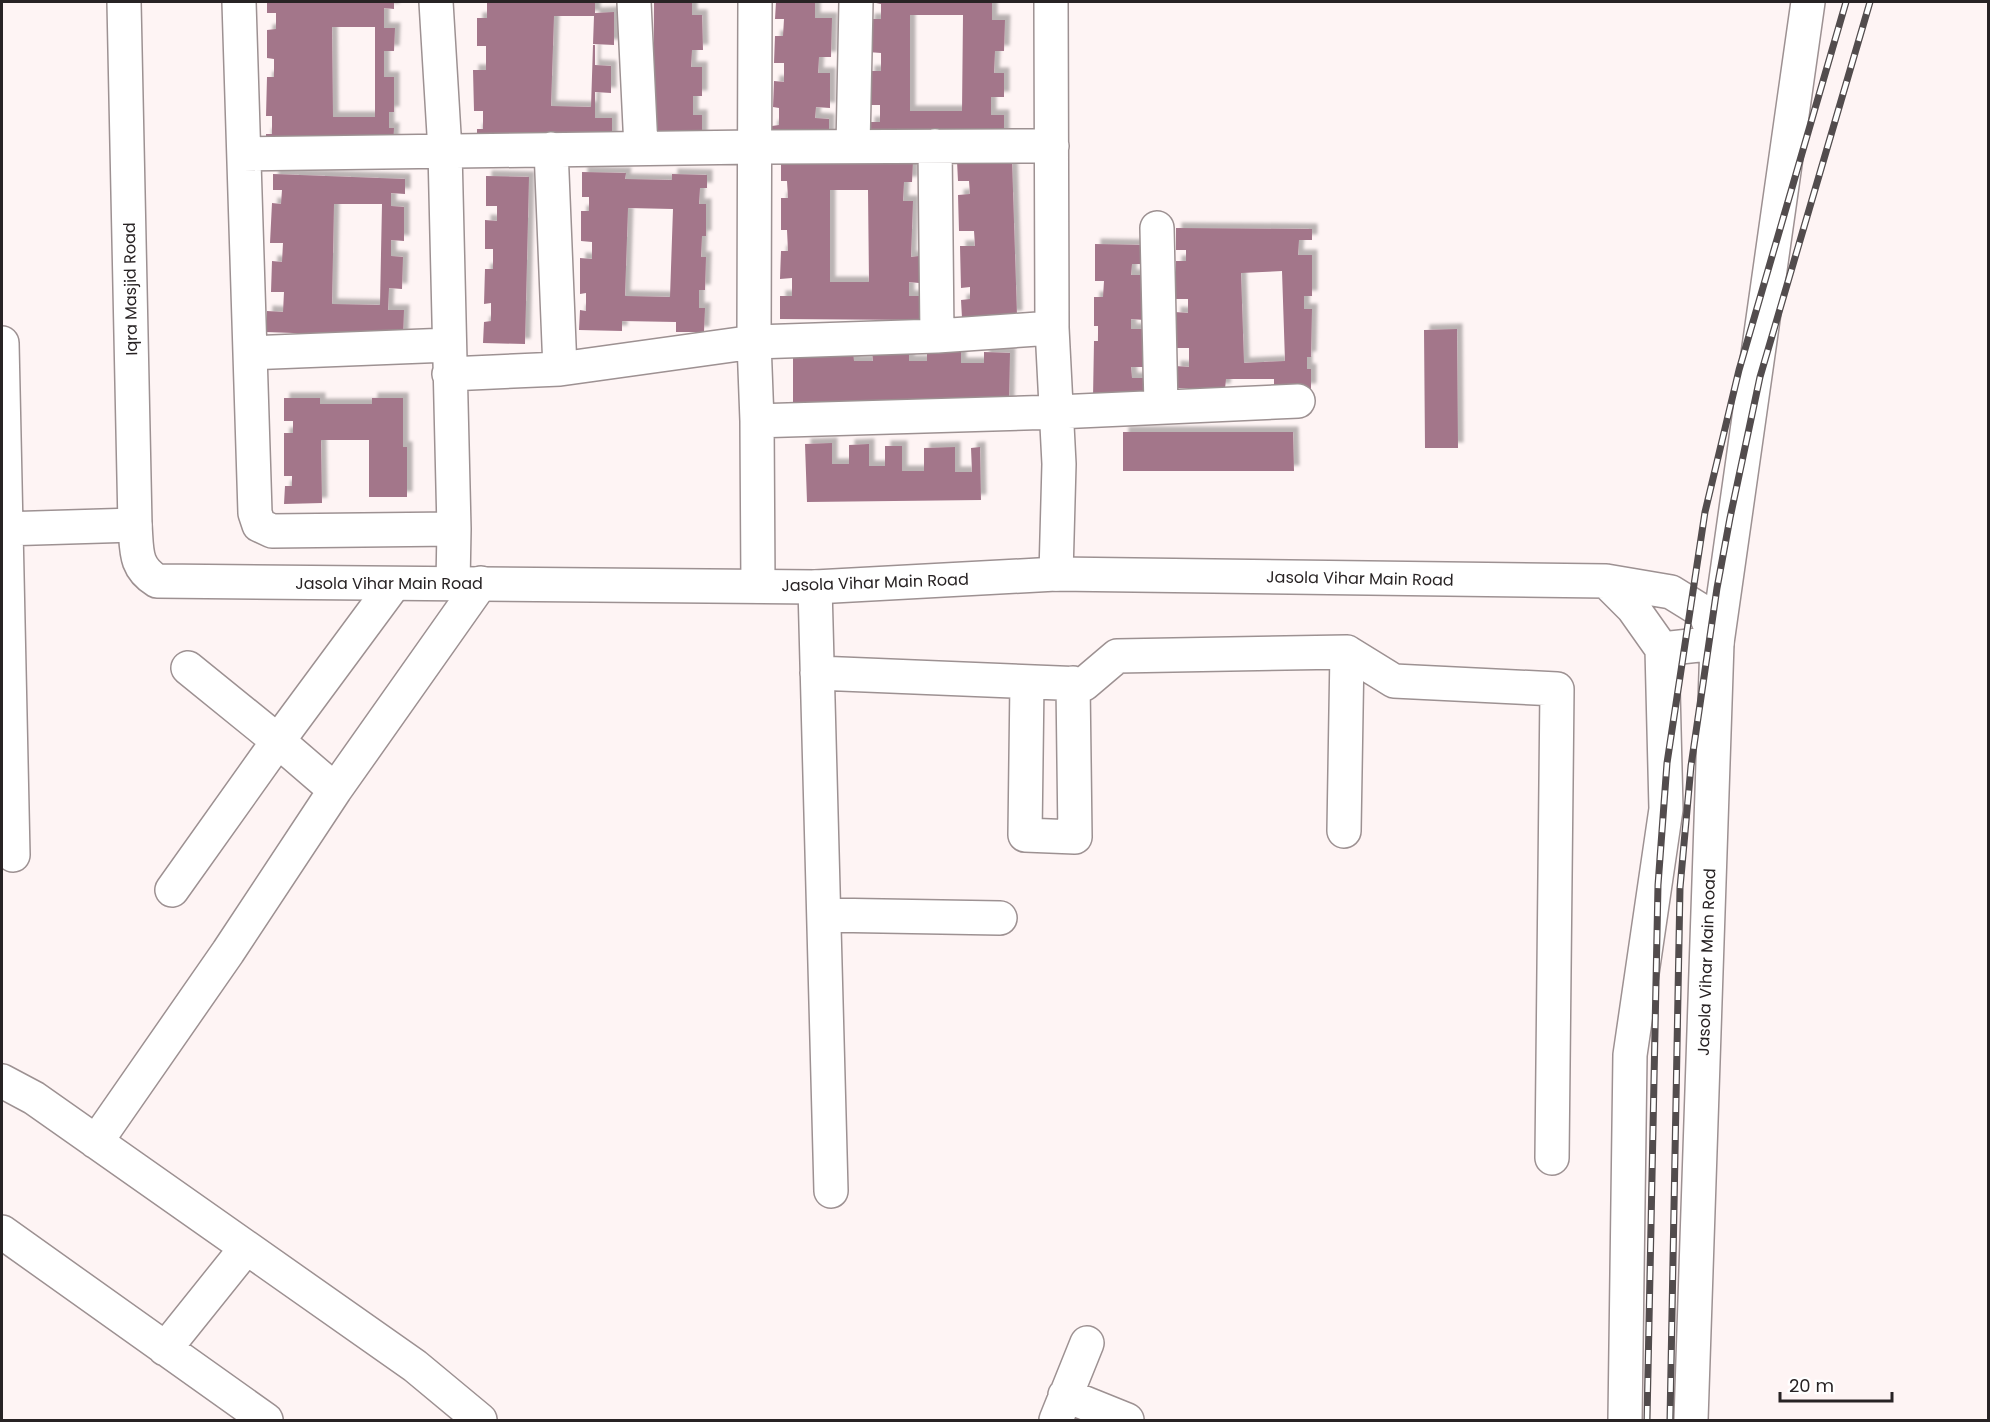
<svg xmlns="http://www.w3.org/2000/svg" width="1990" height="1422" viewBox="0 0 1990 1422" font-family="Poppins,sans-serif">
  <defs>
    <filter id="shadow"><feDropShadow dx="5.5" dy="-5.5" stdDeviation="1.5" flood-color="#0004"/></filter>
  </defs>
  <rect width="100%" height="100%" fill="#fef4f4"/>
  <!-- building -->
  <path fill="#a3768a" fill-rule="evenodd" filter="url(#shadow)" d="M267 2H394V9L384 8V28H395L394 51H384V77H394V112H389V128H394L393 147 266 146V134H272V116H266L267 77H274V59L267 58V30L276 29V13H267ZM332 27H375V117H333Z
    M487 2H595V13L614 12V45L593 44 594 16H554L551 106 591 107 593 45H595V65L611 66V93L595 92V118H612V139L477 138V129H483V111H474L473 70H486V46H477V18H487Z
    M654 2H692V15H702L703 50H692L691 67H702V96H693V115H702V139H653Z
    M776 2H815V18H832L831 57H819L818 73H830V108L816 107 815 118 829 119V140L772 138V126L779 125V108L773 107 774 81 784 82V63H774L775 36H783L784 19H775Z
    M876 2H992V20H1005L1004 51H995L994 73H1004V97H991V115H1004V141L869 140V122H880V105H869V71H881V53L868 52 869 19H881V4L876 3ZM910 15H963L962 111H910Z
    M781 160 913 161 912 182H904L903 201H913L911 257 919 256V283L909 282V296H919V320L780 319V296H792V278L780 279 781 251H788L787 230H781V198H788L787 181H781ZM830 190H868L869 282H830Z
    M1012 160 1017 316 962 318 961 300 970 299V287L961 288 960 246H975L974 231H959L958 195 970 194 969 181H958L957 161Z
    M582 172 626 173 625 179 672 180V174L707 175V188H700L699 204H706V236H702L701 257H706L705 290H699V308H705L704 332H676V322L622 321V331L579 330 580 310 586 311V293L580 294V258L592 259V242L581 241V211H589V197H582ZM628 208 673 209 670 297 625 296Z
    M273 174 405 179V194L391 193V206L404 207V241L391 240V256L403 257 402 289 389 288 388 310H404L403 337 266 332 267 311 283 312 284 292H271L272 261 282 262 283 243H270L272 203 281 204 282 190H273ZM334 204H382L380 305 332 304Z
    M486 176 529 177 525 344 483 343 484 322 491 321V303L484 304 485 269H493V249H485V220L497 221V206H486Z
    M1176 228 1312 229V240H1299L1298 255H1312V296H1304V309H1312L1311 357H1307V369H1311V389H1274V379H1226L1225 389 1175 388V366L1189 367V348H1175V312L1188 313V299H1176V261H1186V250H1176ZM1282 271 1285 361 1244 363 1241 273Z
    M1095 244 1145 245V264H1132L1131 275H1144V320L1131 319V329H1145V367H1131L1132 378H1146V400L1093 398 1094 341H1098V326H1094V297H1103L1104 281H1095Z
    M1457 329 1458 448H1425L1424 330Z
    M793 351H853L854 361H873L872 351 909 352V361H927V352H961V363H984V352L1010 353 1009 404 793 403Z
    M284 398H320V404H372V398H403V447H407V497H369V440H321L322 503 284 504 285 486H292V476H284V433H293V421H284Z
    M1123 432H1293L1294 471H1123Z
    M832 443V464H849V445L869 444V466H885V446H902V471H924V448L955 447V472H972L971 448 980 447 981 500 807 502 805 444Z"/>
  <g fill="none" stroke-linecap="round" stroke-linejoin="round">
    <defs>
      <path id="minor" d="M239 2 255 513 259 525 272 531 454 529
        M436 2 445 151 454 529 453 584
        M634 2 641 148
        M755 2 754 342 757 421 758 586
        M1051 2 1052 328 1059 464 1056 574
        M853 146 856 2
        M935 146 937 336
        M551 149 560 369
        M244 154 754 147 1052 146
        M1157 228 1161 407
        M2 343 13 855
        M250 353 449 345
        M449 374 560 369 754 342 937 336 1052 328
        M757 421 1057 412 1298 401
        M2 529 135 525
        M815 587 831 1191
        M1717 643 1808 2
        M188 668 278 741 335 790
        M817 673 1084 684 1117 656 1347 652 1394 681 1557 689 1552 1158
        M1027 682 1025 835 1075 837 1073 683
        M1344 831 1347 652
        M172 890 278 741 394 584
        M824 915 1000 918
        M2 1081 34 1098 415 1366 480 1420
        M96 1142 228 952 335 790 481 583
        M2 1232 266 1420
        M165 1349 246 1248
        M1065 1395 1127 1420
        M1056 1420 1087 1343"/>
      <path id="tertiary" d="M124 2 135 525C137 550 134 567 157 581L815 587 1056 574 1606 581 1671 592 1705 613 1717 643 1691 1420
        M1606 581 1633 608 1662 649 1666 809 1630 1055 1625 1420
        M1662 649 1717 643"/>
    </defs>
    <!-- minor casing -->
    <use href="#minor" stroke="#9d9192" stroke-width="36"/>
    <!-- tertiary casing -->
    <use href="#tertiary" stroke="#9d9192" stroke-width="36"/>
    <!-- minor -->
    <use href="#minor" stroke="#fff" stroke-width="33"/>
    <!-- tertiary -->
    <use href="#tertiary" stroke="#fff" stroke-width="33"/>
    <defs>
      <path id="rail" d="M1647 1420 1658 885 1667 763 1705 512 1739 370 1846 2
        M1670 1420 1680 888 1691 766 1717 588 1730 518 1760 377 1870 2"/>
    </defs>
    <!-- rail casing -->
    <use href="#rail" stroke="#524c4d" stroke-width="7"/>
    <!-- rail -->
    <use href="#rail" stroke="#fff" stroke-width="4.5" stroke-dasharray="14" stroke-linecap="butt"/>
  </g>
  <g text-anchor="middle" stroke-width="4.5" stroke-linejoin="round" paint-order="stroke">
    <!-- street labels -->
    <g font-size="16" fill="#282324" stroke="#fff">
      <text transform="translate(130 289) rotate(-91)" y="6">Iqra Masjid Road</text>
      <text transform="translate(1360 578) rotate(1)" y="6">Jasola Vihar Main Road</text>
      <text transform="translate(875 582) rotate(-2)" y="6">Jasola Vihar Main Road</text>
      <text x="389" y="589">Jasola Vihar Main Road</text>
      <text transform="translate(1706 962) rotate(-88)" y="6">Jasola Vihar Main Road</text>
    </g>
  </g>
  <!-- border -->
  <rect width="1990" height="1422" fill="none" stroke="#282324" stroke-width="6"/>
  <!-- scale -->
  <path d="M1780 1392v9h112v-9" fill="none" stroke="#282324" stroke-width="3"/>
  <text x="1789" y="1392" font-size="18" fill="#282324" stroke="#ffffff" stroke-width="4.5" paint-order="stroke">20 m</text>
</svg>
